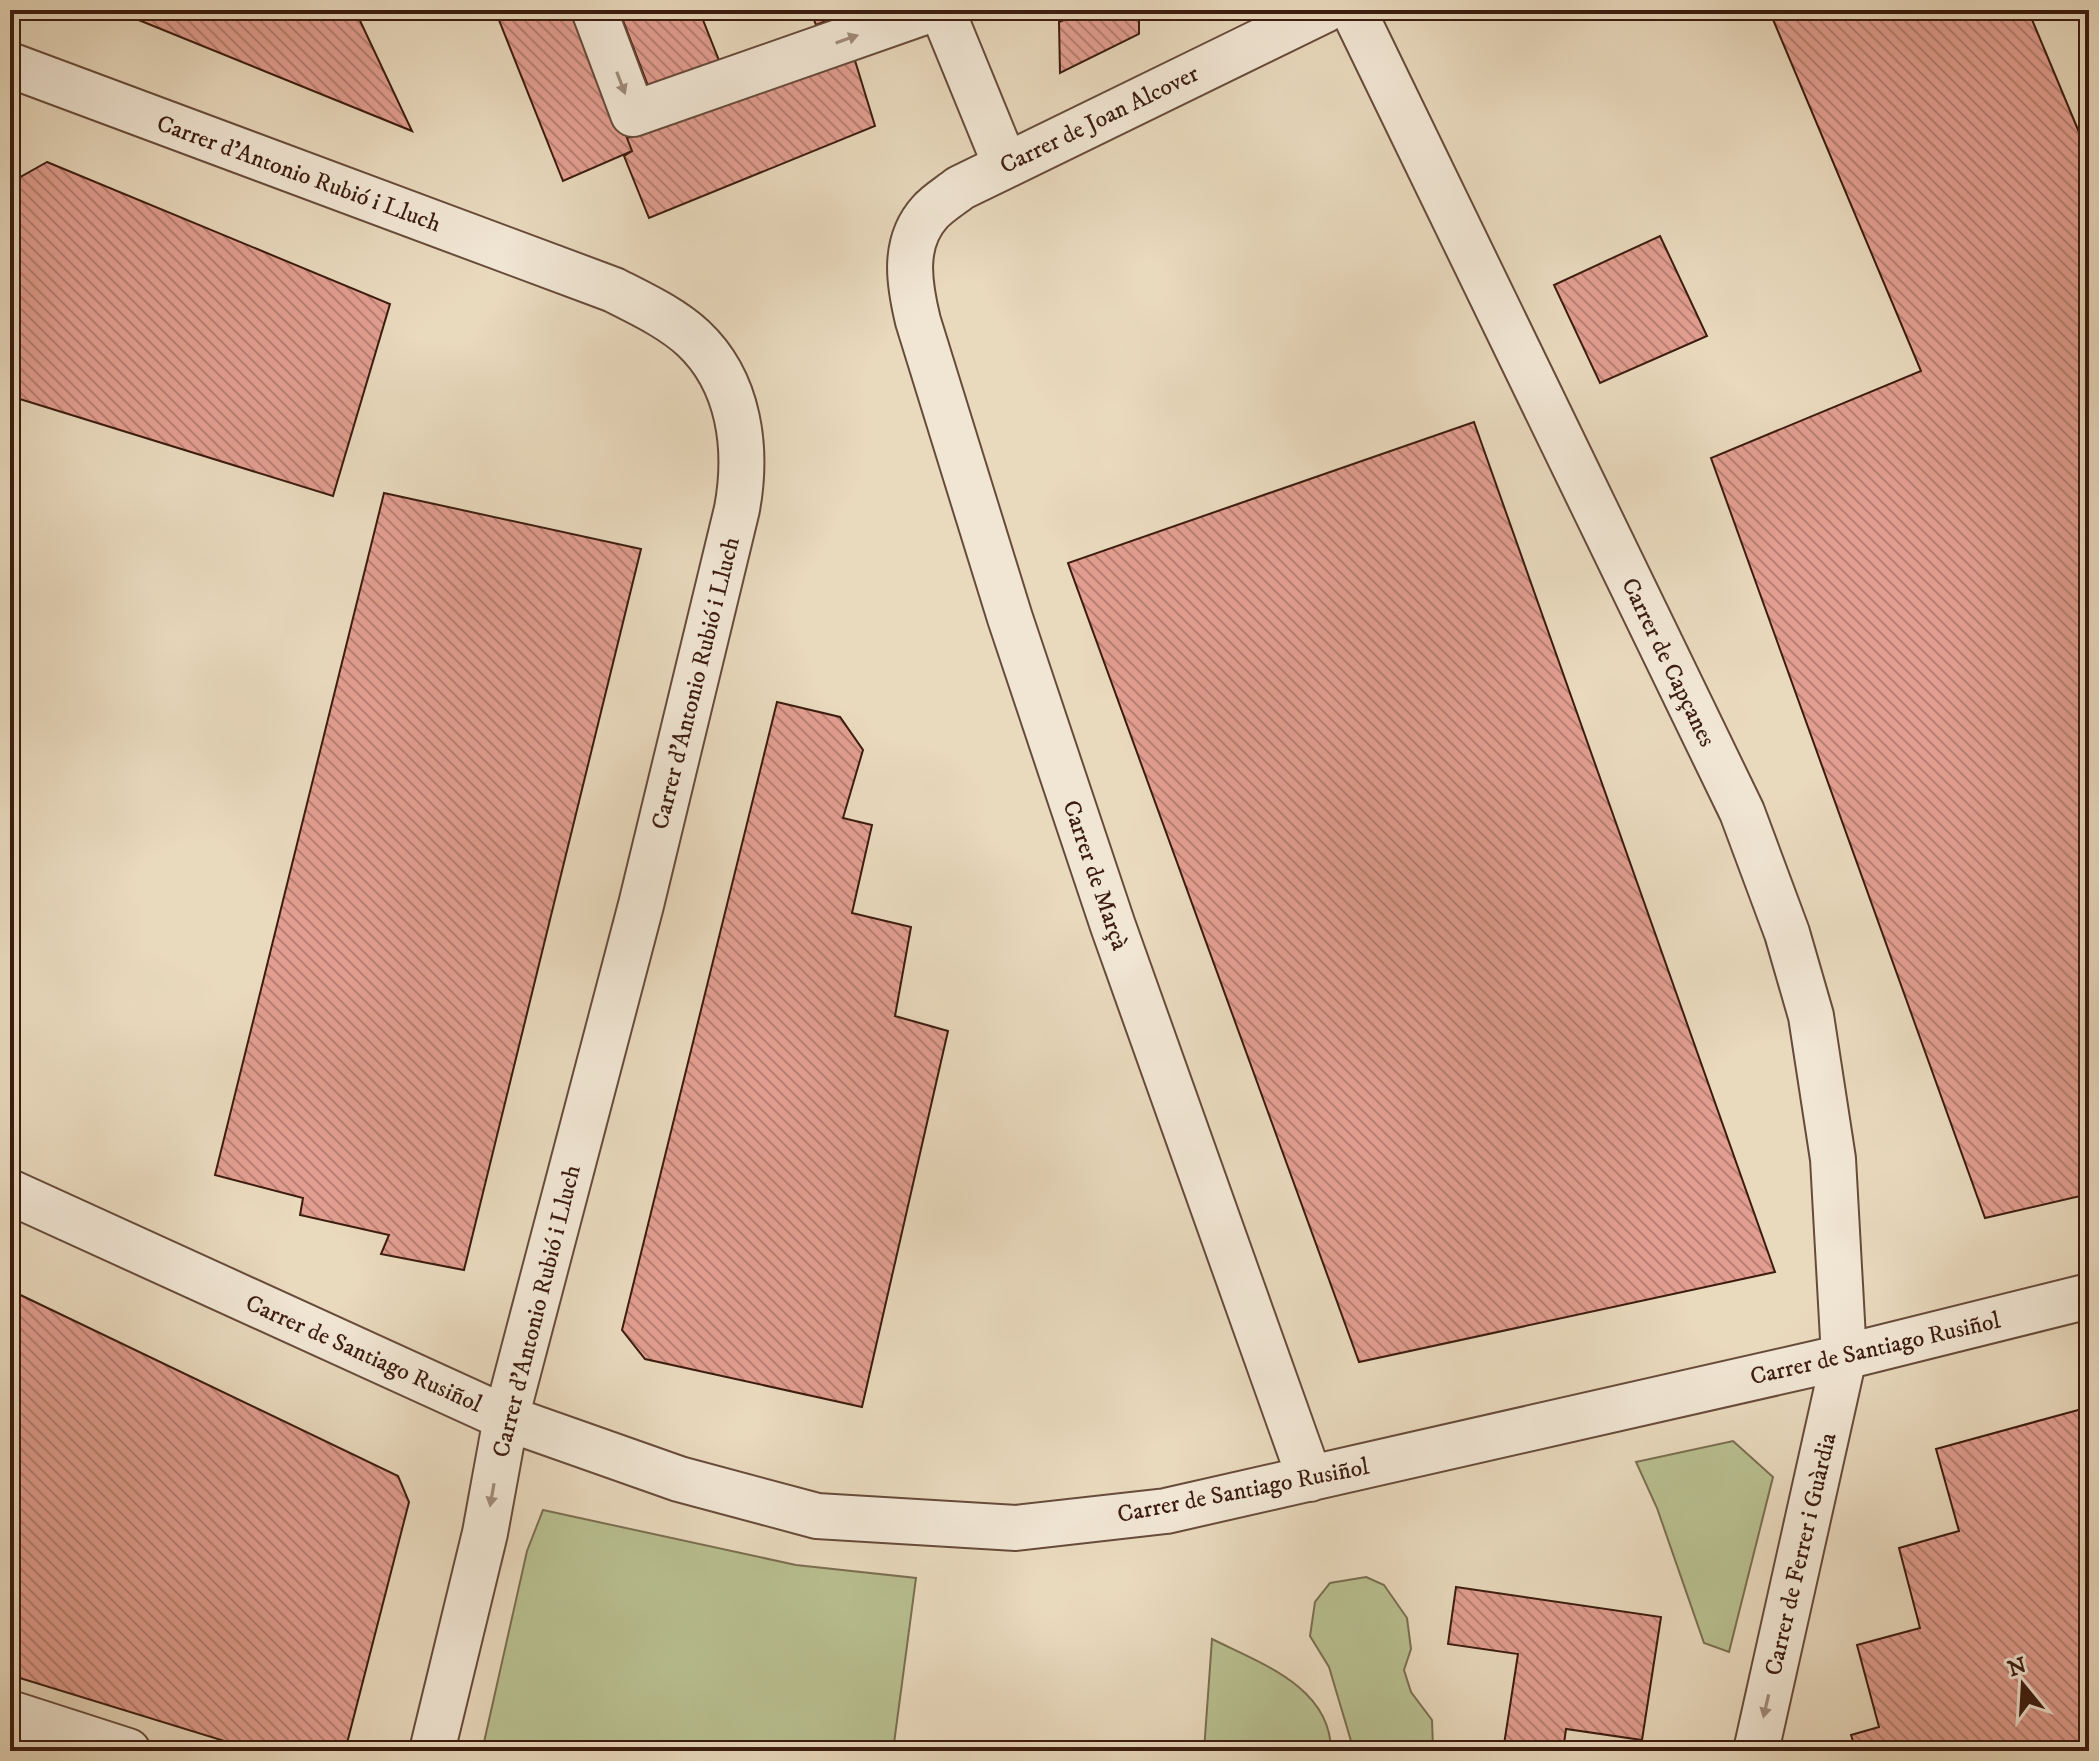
<svg xmlns="http://www.w3.org/2000/svg" width="2099" height="1761" viewBox="0 0 2099 1761" font-family="'IM FELL DW Pica',serif">
  <defs>
    <pattern id="building-back-hatch" width="6" height="6" patternUnits="userSpaceOnUse" patternTransform="scale(2)"><rect width="6" height="6" fill="#e29e90"/><path d="M-1 5l2 2M0 0l6 6M5-1l2 2" fill="none" stroke="#b88074"/></pattern>
  </defs>
  <rect width="100%" height="100%" fill="#e9d9bd"/>
  <filter id="stains"><feTurbulence type="fractalNoise" baseFrequency=".0025" numOctaves="4"/><feColorMatrix values="0 0 0 0 .2 0 0 0 0 .09 0 0 0 0 .02 0 0 0 .5 -.17"/></filter>
  <radialGradient id="worn" r=".72"><stop offset=".6" stop-color="#630" stop-opacity="0"/><stop offset="1" stop-color="#630" stop-opacity=".3"/></radialGradient>
  <!-- garden -->
  <path fill="#b8bf90" stroke="#7a6e50" stroke-width="2" d="M1733 1441 1773 1477 1729 1652 1704 1643 1657 1508 1636 1462Z
    M543 1510 796 1565 916 1578 893 1751H482L527 1551Z
    M1366 1577 1384 1585 1407 1618 1411 1649 1404 1670 1411 1692 1432 1720 1433 1748 1430 1751H1354L1329 1667 1310 1636 1315 1602 1330 1583Z
    M1212 1639C1260 1663 1331 1687 1331 1751H1204Z"/>
  <!-- building -->
  <path fill="url(#building-back-hatch)" stroke="#3c1c0f" stroke-width="2" d="M114 10H355L412 131Z
    M495 10H577L632 151 563 181Z
    M619 10H699L720 63 650 91Z
    M810 10H853L816 25Z
    M1089 10H1139V34L1060 73 1059 22Z
    M1769 10H2028L2089 156V1194L1985 1218 1711 458 1921 371Z
    M853 54 875 126 649 218 624 156 632 151 627 138Z
    M47 162 390 304 333 496 10 396V208L17 179Z
    M1660 236 1707 336 1600 383 1554 285Z
    M1474 422 1775 1272 1359 1362 1068 563Z
    M384 493 641 549 464 1270 381 1254 389 1235 300 1215 303 1198 215 1175Z
    M777 702 840 717 863 750 843 818 872 825 852 913 911 927 895 1016 948 1031 862 1407 645 1359 622 1330Z
    M10 1290 398 1476 409 1502 345 1751H257L10 1675Z
    M2089 1407V1751H1856L1851 1735 1879 1727 1857 1645 1920 1628 1899 1548 1959 1531 1936 1449Z
    M1456 1587 1661 1617 1642 1740 1566 1729 1563 1751H1503L1518 1654 1448 1644Z"/>
  <g fill="none" stroke-linecap="round" stroke-linejoin="round">
    <defs>
      <path id="minor" d="M594 10 633 114 930 10
        M942 10 1005 164
        M1353 10 1742 812 1787 933 1811 1016 1833 1159 1844 1357 1756 1751
        M10 65 614 290C641 304 670 317 693 338 740 382 748 449 737 509L641 905 506 1418 485 1533 432 1751
        M10 1192 506 1418 679 1479 817 1516 1016 1528 1166 1511 1844 1357 2089 1296
        M1310 1479 1113 926 1010 618 918 321C909 284 902 243 930 212 938 203 950 196 960 188L1325 10
        M10 1713 128 1751"/>
    </defs>
    <!-- minor casing -->
    <use href="#minor" stroke="#674b3a" stroke-width="48"/>
    <!-- minor -->
    <use href="#minor" stroke="#f1e6d4" stroke-width="44"/>
  </g>
  <!-- one-way arrows -->
  <defs><path id="oneway-solid" d="M-6-.8H1V-3.2L6.5 0L1 3.2V.8H-6Z" transform="scale(2)"/></defs>
  <g fill="#a08b7b">
    <use href="#oneway-solid" transform="translate(847 39) rotate(-19)"/>
    <use href="#oneway-solid" transform="translate(621 83) rotate(69)"/>
    <use href="#oneway-solid" transform="translate(492 1495) rotate(100)"/>
    <use href="#oneway-solid" transform="translate(1766 1706) rotate(103)"/>
  </g>
  <g text-anchor="middle" stroke-width="8" stroke-linejoin="round" paint-order="stroke">
    <!-- street labels -->
    <g font-size="24" fill="#3c1c0f" stroke="#f1e6d4">
      <text transform="translate(1099 119) rotate(-26)" y="8">Carrer de Joan Alcover</text>
      <text transform="translate(299 173) rotate(20)" y="8">Carrer d'Antonio Rubió i Lluch</text>
      <text transform="translate(1669 662) rotate(64)" y="8">Carrer de Capçanes</text>
      <text transform="translate(695 683) rotate(-76)" y="8">Carrer d'Antonio Rubió i Lluch</text>
      <text transform="translate(1096 875) rotate(71)" y="8">Carrer de Marçà</text>
      <text transform="translate(536 1311) rotate(-76)" y="8">Carrer d'Antonio Rubió i Lluch</text>
      <text transform="translate(1875 1348) rotate(-13)" y="8">Carrer de Santiago Rusiñol</text>
      <text transform="translate(364 1353) rotate(24)" y="8">Carrer de Santiago Rusiñol</text>
      <text transform="translate(1243 1490) rotate(-11)" y="8">Carrer de Santiago Rusiñol</text>
      <text transform="translate(1800 1554) rotate(-77)" y="8">Carrer de Ferrer i Guàrdia</text>
    </g>
  </g>
  <!-- margin -->
  <rect width="2099" height="1761" fill="none" stroke="#e9d9bd" stroke-width="40"/>
  <rect x="12" y="12" width="2075" height="1737" fill="none" stroke="#3c1c0f" stroke-width="4"/>
  <rect x="20" y="20" width="2059" height="1721" fill="none" stroke="#3c1c0f" stroke-width="2"/>
  <!-- north arrow -->
  <g transform="translate(2023 1685) rotate(342)" stroke="#f1e6d4" stroke-width="6" paint-order="stroke">
  <path d="M0-6L14 30L0 20L-14 30Z" fill="#3c1c0f"/>
  <text y="-12" font-size="22" font-weight="bold" text-anchor="middle" fill="#3c1c0f">N</text>
  </g>
  <rect width="100%" height="100%" filter="url(#stains)"/>
  <rect width="100%" height="100%" fill="url(#worn)"/>
</svg>
